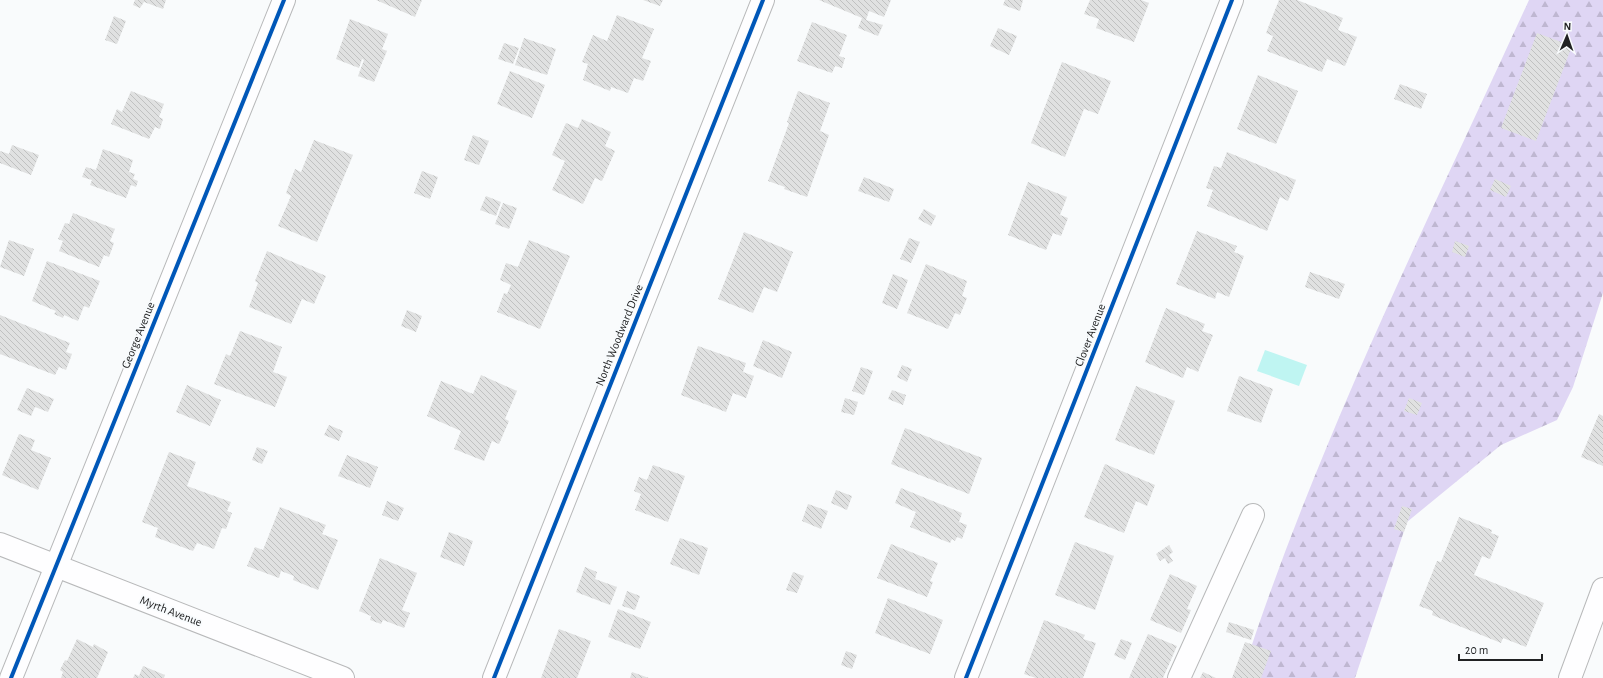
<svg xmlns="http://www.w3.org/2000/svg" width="1603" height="678" viewBox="0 0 1603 678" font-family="'Alegreya Sans',sans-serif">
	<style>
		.forest { fill: url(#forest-firs) }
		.water { fill: #bff5f2 }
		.building { fill: url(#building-back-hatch) }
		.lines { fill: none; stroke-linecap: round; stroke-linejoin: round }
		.minor-casing { stroke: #b8b9ba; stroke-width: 24 }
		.minor { stroke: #fefeff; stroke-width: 22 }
		.cycleway-casing { stroke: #f8fbfd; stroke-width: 6 }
		.cycleway { stroke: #0057b8; stroke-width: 4 }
		.labels { text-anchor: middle; stroke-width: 3.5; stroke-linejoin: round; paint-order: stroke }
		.street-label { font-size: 12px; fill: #212223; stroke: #f8fbfd }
	</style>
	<defs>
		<pattern id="forest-firs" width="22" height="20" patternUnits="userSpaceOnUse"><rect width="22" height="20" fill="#dfd6f4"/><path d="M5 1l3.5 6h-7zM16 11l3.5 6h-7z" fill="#bfb7d1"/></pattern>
		<pattern id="building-back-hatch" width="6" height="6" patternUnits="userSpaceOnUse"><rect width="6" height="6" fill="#e0e1e1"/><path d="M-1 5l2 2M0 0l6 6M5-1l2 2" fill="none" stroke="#c0c1c1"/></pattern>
	</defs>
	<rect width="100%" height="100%" fill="#f9fbfc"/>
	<!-- forest -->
	<path class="forest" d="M1529 0H1603V293L1573 387 1557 420 1501 445 1407 522 1355 678H1241C1316 444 1427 223 1529 0Z"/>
	<!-- water -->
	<path class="water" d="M1265 350 1307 365 1299 386 1257 371Z"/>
	<!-- building -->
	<g class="building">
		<path d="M135 0H166L163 9 144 2 140 8 133 5Z"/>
		<path d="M376 0H422L415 17Z"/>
		<path d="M643 0H663L660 6Z"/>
		<path d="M819 0H891L884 17 869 11 866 20 883 25 878 36 858 28 862 18Z"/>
		<path d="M1005 0H1023L1020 11 1003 5Z"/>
		<path d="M1090 0H1141L1149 3 1134 42 1096 28 1099 19 1084 14Z"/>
		<path d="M1279 0H1297L1343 18 1338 30 1357 37 1345 66 1327 59 1322 72 1267 51 1273 36 1266 33Z"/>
		<path d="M617 15 654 29 642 58 651 61 643 81 634 78 628 93 611 87 610 91 583 80 588 64 582 62 593 35 607 41Z"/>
		<path d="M114 16 126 21 117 44 105 40Z"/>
		<path d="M350 19 388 34 382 49 387 51 374 82 358 76 364 60 362 59 359 68 336 59Z"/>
		<path d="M812 22 847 35 839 56 845 58 842 68 835 66 832 73 797 61Z"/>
		<path d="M998 28 1017 36 1009 55 990 46Z"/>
		<path d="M1537 33 1572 46 1536 141 1501 128Z"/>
		<path d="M524 38 556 49 547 75 515 65Z"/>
		<path d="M504 43 519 48 513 64 498 59Z"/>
		<path d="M1062 62 1111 81 1098 114 1084 109 1065 157 1031 143Z"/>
		<path d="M510 71 545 85 532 118 497 104Z"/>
		<path d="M1258 75 1298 91 1276 144 1237 129Z"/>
		<path d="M1400 84 1427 94 1421 109 1394 99Z"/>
		<path d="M131 91 164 104 159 117 163 119 160 129 155 127 149 139 111 124 117 109 122 112Z"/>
		<path d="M798 91 830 103 820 131 829 135 807 197 784 189 785 187 768 181 789 123 787 122Z"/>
		<path d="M582 119 611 132 605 146 615 151 602 181 595 178 583 204 552 190 565 161 552 155 566 123 578 128Z"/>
		<path d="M473 135 489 141 479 165 464 160Z"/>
		<path d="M314 140 353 155 317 242 278 226 291 196 286 193 295 169 301 172Z"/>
		<path d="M12 145 39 155 31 175 0 163V151L9 154Z"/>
		<path d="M103 149 133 160 129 172 135 174 133 179 138 181 136 187 131 185 126 198 90 185 92 180 82 177 86 167 96 170Z"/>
		<path d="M1227 152 1296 180 1288 201 1280 197 1267 231 1207 206 1213 190 1206 188 1214 166 1221 168Z"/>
		<path d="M422 171 438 177 430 199 414 193Z"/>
		<path d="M864 177 894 189 889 202 858 191Z"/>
		<path d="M1495 179 1511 186 1506 197 1490 190Z"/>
		<path d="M1028 182 1067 197 1060 215 1068 218 1061 236 1053 233 1046 250 1008 235Z"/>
		<path d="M486 196 501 202 496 216 480 210Z"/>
		<path d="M503 203 517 208 509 229 495 224Z"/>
		<path d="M924 209 936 216 931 226 918 219Z"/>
		<path d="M73 213 115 229 110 241 114 243 109 257 104 255 99 267 59 251 63 241 58 239 65 223 69 224Z"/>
		<path d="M1197 231 1237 246 1234 252 1244 256 1229 297 1217 292 1215 299 1176 284Z"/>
		<path d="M744 232 793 252 777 292 764 287 753 313 718 299Z"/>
		<path d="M909 238 920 242 911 263 900 259Z"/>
		<path d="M9 240 34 249 24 276 0 267Z"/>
		<path d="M529 240 570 256 540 329 497 312 504 293 507 294 511 285 500 280 506 263 518 267Z"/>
		<path d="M1455 241 1469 246 1465 257 1452 252Z"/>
		<path d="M267 251 326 276 314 304 302 299 291 324 249 307 258 283 255 281Z"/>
		<path d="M47 261 100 281 89 308 84 306 78 321 64 315 63 318 54 314 56 311 32 301Z"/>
		<path d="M926 264 967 281 962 296 967 298 960 315 955 313 948 329 907 313Z"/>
		<path d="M1310 272 1345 284 1339 299 1305 287Z"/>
		<path d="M893 274 908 280 897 309 882 303Z"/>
		<path d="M1166 308 1205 324 1202 331 1213 335 1198 372 1187 367 1183 378 1145 362Z"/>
		<path d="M407 310 422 316 416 332 401 326Z"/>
		<path d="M0 315 70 343 66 352 72 354 66 370 59 367 55 375 0 354Z"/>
		<path d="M240 331 282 347 273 372 287 377 275 407 214 384 226 354 230 356Z"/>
		<path d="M763 340 792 352 782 378 753 366Z"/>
		<path d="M698 346 746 363 743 372 754 376 746 398 733 393 726 412 681 395Z"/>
		<path d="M902 365 912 369 907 382 897 377Z"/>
		<path d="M861 367 873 371 864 395 852 391Z"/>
		<path d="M481 375 517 391 505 419 509 421 499 444 492 441 484 461 454 449 461 431 427 416 441 381 473 394Z"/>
		<path d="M1239 376 1273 389 1261 423 1227 411Z"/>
		<path d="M187 385 221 400 210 426 176 412Z"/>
		<path d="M1136 386 1175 401 1154 455 1115 440Z"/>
		<path d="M27 388 54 399 48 412 35 407 31 416 17 410Z"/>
		<path d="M892 390 906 395 903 405 888 399Z"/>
		<path d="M845 398 858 402 854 415 841 412Z"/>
		<path d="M1409 398 1422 403 1417 415 1404 411Z"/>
		<path d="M1599 414 1603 416V466L1581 457Z"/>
		<path d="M329 425 343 431 339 441 324 435Z"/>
		<path d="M905 428 982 458 969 494 891 464Z"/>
		<path d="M19 434 35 440 31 450 51 458 38 490 2 475Z"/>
		<path d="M257 447 268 451 262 464 252 460Z"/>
		<path d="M169 452 196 462 187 486 231 502 227 511 232 513 226 529 222 528 214 549 197 543 193 551 155 537 158 528 142 522Z"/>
		<path d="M347 455 378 467 370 488 338 476Z"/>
		<path d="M1105 464 1155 485 1147 506 1136 501 1124 533 1084 517Z"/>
		<path d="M653 465 685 476 668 522 635 510 641 494 634 491 639 477 647 480Z"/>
		<path d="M901 488 962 513 959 522 967 525 962 539 957 537 955 541 952 539 950 543 910 527 916 512 895 503Z"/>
		<path d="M836 490 852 496 847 510 831 503Z"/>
		<path d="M387 501 404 508 398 521 382 515Z"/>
		<path d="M808 504 828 511 821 529 802 521Z"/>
		<path d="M1402 506 1412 509 1404 532 1394 529Z"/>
		<path d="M280 507 326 525 322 534 338 540 318 590 293 580 294 576 281 571 279 578 247 566 255 547 263 550Z"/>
		<path d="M1459 517 1492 530 1491 533 1499 536 1490 559 1482 556 1474 575 1544 603 1526 647 1503 638 1501 643 1432 615 1433 611 1419 606 1437 561 1441 562Z"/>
		<path d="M449 532 473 541 464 566 440 557Z"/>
		<path d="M680 538 708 548 699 575 670 564Z"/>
		<path d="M1075 542 1114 556 1095 610 1055 595Z"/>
		<path d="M891 544 938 563 930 581 933 582 927 597 877 578Z"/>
		<path d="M1169 545 1173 552 1169 555 1173 561 1168 564 1165 558 1160 561 1156 554Z"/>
		<path d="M380 558 417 573 402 610 410 613 404 628 383 620 381 624 370 620 371 616 359 611Z"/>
		<path d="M585 567 597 572 595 579 617 587 610 605 576 592Z"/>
		<path d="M793 572 804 576 797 593 786 590Z"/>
		<path d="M1170 574 1197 586 1187 609 1191 610 1181 633 1150 620Z"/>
		<path d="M627 591 640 596 635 610 622 606Z"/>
		<path d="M888 598 943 620 930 654 875 633Z"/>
		<path d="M618 609 651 622 640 649 608 637Z"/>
		<path d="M1044 620 1085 635 1083 639 1096 643 1083 678H1036L1024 674Z"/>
		<path d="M1229 622 1254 630 1251 640 1226 632Z"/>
		<path d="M559 629 591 641 577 678H541Z"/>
		<path d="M1148 634 1177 646 1163 678H1129Z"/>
		<path d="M77 639 93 647 94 644 108 652 97 678H61L63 672 60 670 65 660 67 661Z"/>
		<path d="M1121 639 1132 643 1125 660 1114 655Z"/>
		<path d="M1245 642 1271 651 1261 678H1232Z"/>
		<path d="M846 651 857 655 852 669 841 665Z"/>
		<path d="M143 666 165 675 164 678H133L135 674 139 676Z"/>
		<path d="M632 672 649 678H630Z"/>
		<path d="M1203 672 1216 678H1200Z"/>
	</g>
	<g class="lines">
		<defs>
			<g id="minor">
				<path d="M0 544 343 678"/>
				<path d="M11 678 284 0"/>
				<path d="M494 678 763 0"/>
				<path d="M966 678 1232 0"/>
				<path d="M1179 678 1253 515"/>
				<path d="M1570 678 1603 589"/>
			</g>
		</defs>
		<!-- minor casing -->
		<use href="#minor" class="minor-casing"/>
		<!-- minor -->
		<use href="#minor" class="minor"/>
		<defs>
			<g id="cycleway">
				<path d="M11 678 284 0"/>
				<path d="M494 678 763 0"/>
				<path d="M966 678 1232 0"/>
			</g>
		</defs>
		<!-- cycleway casing -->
		<use href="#cycleway" class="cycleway-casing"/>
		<!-- cycleway -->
		<use href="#cycleway" class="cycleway"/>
	</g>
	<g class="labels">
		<!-- street labels -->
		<g class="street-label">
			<text transform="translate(138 335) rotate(-68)" y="4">George Avenue</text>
			<text transform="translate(619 335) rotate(-68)" y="4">North Woodward Drive</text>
			<text transform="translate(1090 335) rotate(-69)" y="4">Clover Avenue</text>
			<text transform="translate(171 611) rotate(21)" y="4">Myrth Avenue</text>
		</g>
	</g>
	<!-- north arrow -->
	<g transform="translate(1567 36) rotate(2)" stroke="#f8fbfd" stroke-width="3" paint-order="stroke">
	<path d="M0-3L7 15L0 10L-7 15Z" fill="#212223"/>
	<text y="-6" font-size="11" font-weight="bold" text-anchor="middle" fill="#212223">N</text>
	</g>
	<!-- scale -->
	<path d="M1459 654v6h83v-6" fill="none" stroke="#212223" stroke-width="2"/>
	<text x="1465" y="654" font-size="12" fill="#212223" stroke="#f8fbfd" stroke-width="3" paint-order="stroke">20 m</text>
</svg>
